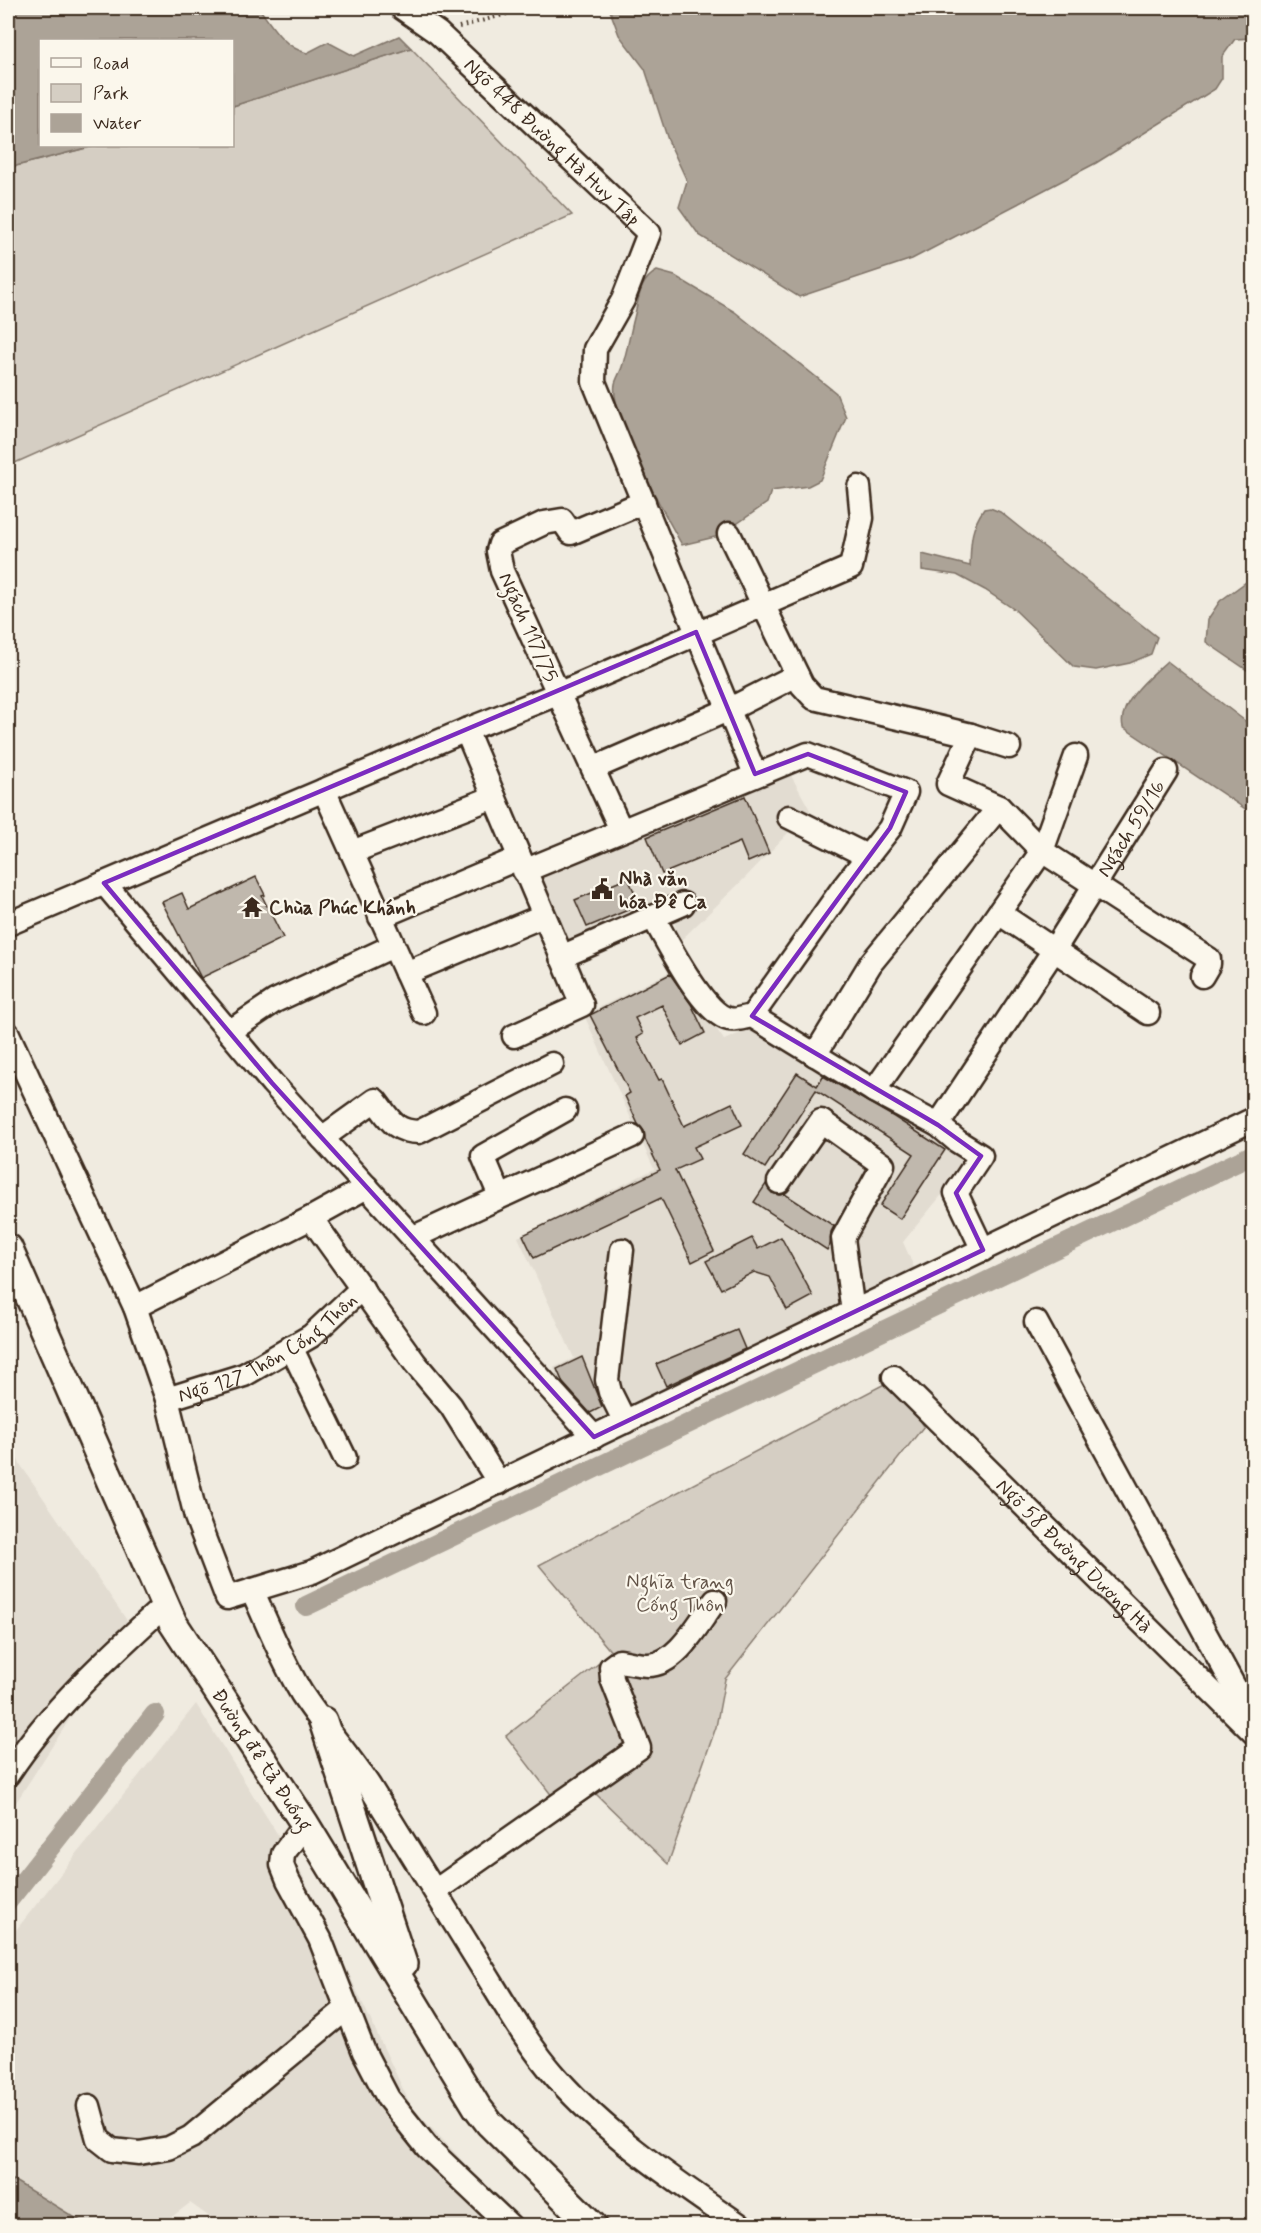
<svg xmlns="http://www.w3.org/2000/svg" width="1261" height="2233" viewBox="0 0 1261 2233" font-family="Mynerve,sans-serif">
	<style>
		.built { fill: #e2dcd1 }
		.green { fill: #d5cec3; stroke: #887c70; stroke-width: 1.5 }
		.water { fill: #aca397; stroke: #7f7367; stroke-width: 1.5 }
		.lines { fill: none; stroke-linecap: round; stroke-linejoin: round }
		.canal { stroke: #aca397; stroke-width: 20 }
		.building { fill: #c0b8ad; stroke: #3b2a1e; stroke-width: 1.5 }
		.minor-casing { stroke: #3b2a1e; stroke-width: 27 }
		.major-casing { stroke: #3b2a1e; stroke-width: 32 }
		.path { stroke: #3b2a1e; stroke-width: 4; stroke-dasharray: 1.5 4.5; stroke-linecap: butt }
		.minor { stroke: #fbf7ec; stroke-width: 22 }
		.major { stroke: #fbf7ec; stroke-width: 27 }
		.marked { fill: none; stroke: #7b2cbf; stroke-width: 4.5; stroke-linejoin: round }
		.labels { text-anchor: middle; stroke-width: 4.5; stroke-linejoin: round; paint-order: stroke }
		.street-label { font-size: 20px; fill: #3b2a1e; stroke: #fbf7ec }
		.poi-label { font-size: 20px; font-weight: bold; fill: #3b2a1e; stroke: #fbf7ec; text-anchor: start }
		.park-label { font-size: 20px; fill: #625347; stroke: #fbf7ec }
	</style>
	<rect width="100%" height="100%" fill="#f0ebe0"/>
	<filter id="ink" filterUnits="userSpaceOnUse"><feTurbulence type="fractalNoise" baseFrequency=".0167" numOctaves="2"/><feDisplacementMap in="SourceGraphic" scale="12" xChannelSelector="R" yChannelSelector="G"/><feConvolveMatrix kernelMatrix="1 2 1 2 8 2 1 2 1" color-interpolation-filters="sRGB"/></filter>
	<g filter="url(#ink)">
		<!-- built -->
		<g class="built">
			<path d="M788 770 810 810 746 877 679 942 669 901 564 945 534 877Z"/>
			<path d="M675 969 724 1040 754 1027 972 1158 903 1242 919 1279 585 1431 553 1368 574 1358 518 1237 654 1169 584 1015Z"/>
			<path d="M8 1440 20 1464 130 1625 8 1815Z"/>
			<path d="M196 1704 300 1870 411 2106 518 2220 527 2225H221L190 2203 161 2225H87L8 2177V1940Z"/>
		</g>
		<!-- green -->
		<g class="green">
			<path d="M411 48 572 215 8 466V168L94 146H232L233 106Z"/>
			<path d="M894 1379 924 1426 725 1679 716 1727 668 1864 596 1794 566 1814 506 1736 612 1653 539 1565Z"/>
		</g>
		<!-- water -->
		<g class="water">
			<path d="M8 8H259C272 26 284 48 307 53L328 42 354 56 399 36 411 48 233 106 232 40H40V146H94L8 168Z"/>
			<path d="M609 8H1253L1254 38 1235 39 1222 57V78L1215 89 1096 163 912 259 799 297 699 235 679 207 687 181 668 140 645 69 619 35Z"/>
			<path d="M657 271 675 276 735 312 836 393 846 417 820 480 808 486 771 491 767 503 719 536 682 545C665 515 609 414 615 384 616 379 620 373 622 367 627 351 630 334 634 318 639 300 638 281 657 271Z"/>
			<path d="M990 508 1000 512 1157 637 1151 654 1130 663 1096 670 1074 667 1015 610 985 590 957 575 922 570V554L970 566C971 543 970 529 984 509Z"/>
			<path d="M1253 577V674L1206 642 1208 619 1220 601Z"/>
			<path d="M1167 661 1253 727V814L1123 727C1117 703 1151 676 1167 661Z"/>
			<path d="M8 2177 87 2225H8Z"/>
		</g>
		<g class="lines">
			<!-- canal -->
			<g class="canal">
				<path d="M306 1606 1254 1154"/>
				<path d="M8 1901 155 1714"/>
			</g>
		</g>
		<!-- building -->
		<g class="building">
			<path d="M745 796 769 853 748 862 740 842 662 874 647 837Z"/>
			<path d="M256 877 265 895 262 896 283 938 201 978 162 902 182 893 189 909Z"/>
			<path d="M628 878 640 905 587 927 575 900Z"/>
			<path d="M670 974 691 1004 705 1033 682 1045 662 1005 635 1018 643 1034 637 1038 659 1080 662 1079 684 1126 732 1103 742 1125 694 1147 700 1159 675 1170 714 1251 692 1262 661 1198 534 1258 523 1235 660 1170 645 1139 644 1131 638 1124 625 1096 630 1093 590 1015Z"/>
			<path d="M797 1073 817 1086 823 1076 894 1117 945 1150 900 1219 880 1206 914 1154 816 1090 765 1168 744 1154Z"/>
			<path d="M766 1184 772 1193 779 1195 785 1194 834 1226 831 1232 830 1245 827 1250 754 1202Z"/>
			<path d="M781 1237 813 1296 787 1310 770 1277 754 1272 721 1289 706 1261 752 1238 758 1249Z"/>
			<path d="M737 1330 745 1349 666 1386 656 1364Z"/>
			<path d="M582 1357 602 1407 590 1413 563 1383 557 1369Z"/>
		</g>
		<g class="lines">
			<defs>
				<g id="minor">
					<path id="s1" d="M402 8 438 33 649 233 623 300 595 349 594 382 755 774"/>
					<path d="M729 534 802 685 814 698 971 735 1009 747"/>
					<path d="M466 730 582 1005 514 1036"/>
					<path d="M971 735 948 784 999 807 1042 851 1209 959V964L1202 976"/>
					<path d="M594 768 730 709 797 675"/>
					<path d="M324 790 424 1013"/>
					<path d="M789 817 867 856"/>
					<path d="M621 830 502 571 498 551 500 544 544 523 562 520 571 533 644 502"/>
					<path d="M352 852 494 797"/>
					<path d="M524 871 808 754 906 792 890 828 842 889 752 1016"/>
					<path d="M104 883 272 1083 594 1437"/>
					<path d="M999 913 1148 1013"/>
					<path d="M380 917 519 858"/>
					<path d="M653 917C667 941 703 1014 729 1019 735 1021 745 1017 752 1016L874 1091 938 1125 957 1141 981 1156 956 1193 983 1250"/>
					<path d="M8 924 466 730 560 693 851 567 862 518 859 487"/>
					<path d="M561 957 683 904"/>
					<path d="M406 973 543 916"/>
					<path d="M229 1032 275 1001 393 946"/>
					<path d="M8 1034 135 1307 167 1399 196 1517 227 1598 312 1572 1254 1119"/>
					<path d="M815 1055 871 963 999 807"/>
					<path d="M874 1091 1042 851 1076 756"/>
					<path id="s2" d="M938 1125 1054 950 1166 771"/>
					<path d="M322 1138 375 1100C389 1118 394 1132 419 1132L552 1064"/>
					<path d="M779 1182 821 1121 883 1165 843 1238 853 1312"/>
					<path d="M500 1196 483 1156 565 1110"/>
					<path d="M311 1218 415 1363 451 1406 499 1483"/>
					<path d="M414 1237 632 1136"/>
					<path d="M622 1250 607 1380 610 1392 625 1422"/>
					<path d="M135 1307 311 1218 367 1187"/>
					<path d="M1036 1322 1254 1723"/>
					<path d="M291 1347 345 1458"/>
					<path id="s3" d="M894 1377 1254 1733"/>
					<path id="s4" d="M167 1399 244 1375 311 1336 362 1288"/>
					<path d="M252 1590C268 1625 282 1661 302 1694 323 1726 349 1755 370 1787 406 1845 442 1903 478 1961 503 2001 526 2043 557 2078 609 2137 676 2181 741 2226"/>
					<path d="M8 1774C50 1710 108 1657 165 1605"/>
					<path d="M305 1824 283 1854 282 1865 288 1880 320 1939 364 2052 388 2098 427 2147 510 2226"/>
					<path d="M435 1891 639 1748 612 1679 611 1667 619 1661C628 1662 638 1665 648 1665 677 1665 699 1622 715 1601"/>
					<path d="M89 2106 98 2139 112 2150 139 2153 169 2148 191 2137 346 2009"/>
				</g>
				<g id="major">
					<path id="s5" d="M8 1248 173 1623 305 1824 477 2107 490 2124 593 2226"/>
					<path d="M323 1721 403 1964"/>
				</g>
			</defs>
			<!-- minor casing -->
			<use href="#minor" class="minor-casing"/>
			<!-- major casing -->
			<use href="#major" class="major-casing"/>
			<!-- path -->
			<path class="path" d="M459 27 529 8"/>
			<!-- minor -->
			<use href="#minor" class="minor"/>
			<!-- major -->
			<use href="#major" class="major"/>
		</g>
	</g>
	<!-- marked area -->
	<path class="marked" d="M696 632 755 774 808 754 906 792 890 828 752 1016 938 1125 981 1156 956 1193 983 1250 594 1437 272 1083 104 883Z"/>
	<!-- icons -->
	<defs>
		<symbol id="civic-bare" viewBox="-9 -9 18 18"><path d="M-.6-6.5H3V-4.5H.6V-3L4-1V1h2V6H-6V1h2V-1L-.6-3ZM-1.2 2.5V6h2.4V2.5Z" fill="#3b2a1e" stroke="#fbf7ec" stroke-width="2.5" paint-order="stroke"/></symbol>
		<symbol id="temple-bare" viewBox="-9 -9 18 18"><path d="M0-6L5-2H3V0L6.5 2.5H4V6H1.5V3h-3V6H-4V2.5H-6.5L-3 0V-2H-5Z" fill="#3b2a1e" stroke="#fbf7ec" stroke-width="2.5" paint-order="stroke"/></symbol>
	</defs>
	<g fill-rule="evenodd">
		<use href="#civic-bare" x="587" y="874" width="30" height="30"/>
		<use href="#temple-bare" x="237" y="892" width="30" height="30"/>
	</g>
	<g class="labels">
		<!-- street labels -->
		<g class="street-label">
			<text dy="7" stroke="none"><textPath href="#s1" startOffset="202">Ngõ 448 Đường Hà Huy Tập</textPath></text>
			<text transform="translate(529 627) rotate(66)" y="7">Ngách 117/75</text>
			<text dy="7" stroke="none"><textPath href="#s2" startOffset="354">Ngách 59/16</textPath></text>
			<text dy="7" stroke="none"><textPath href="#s4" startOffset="114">Ngõ 127 Thôn Cống Thôn</textPath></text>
			<text dy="7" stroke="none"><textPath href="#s3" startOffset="254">Ngõ 58 Đường Dương Hà</textPath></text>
			<text dy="7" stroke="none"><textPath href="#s5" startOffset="573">Đường đê tả Đuống</textPath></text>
		</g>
		<!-- poi labels -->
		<g class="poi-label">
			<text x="619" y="885">Nhà văn<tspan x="619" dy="23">hóa Đê Ca</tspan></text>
			<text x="269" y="914">Chùa Phúc Khánh</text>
		</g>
		<!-- park labels -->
		<g class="park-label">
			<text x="680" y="1588">Nghĩa trang<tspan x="680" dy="23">Cống Thôn</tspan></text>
		</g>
	</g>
	<!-- margin -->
	<rect width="1261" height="2233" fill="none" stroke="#fbf7ec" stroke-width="30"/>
	<rect x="15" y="15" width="1231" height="2203" fill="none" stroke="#3b2a1e" stroke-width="2" filter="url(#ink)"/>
	<!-- legend -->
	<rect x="39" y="39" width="195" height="108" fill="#fbf7ec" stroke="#aea59a" stroke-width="1.5"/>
	<rect x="51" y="58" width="30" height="9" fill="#fbf7ec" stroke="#aea59a" stroke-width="1.5"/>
	<text x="93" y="69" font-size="18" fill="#3b2a1e">Road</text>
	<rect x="51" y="84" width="30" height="18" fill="#d5cec3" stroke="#aea59a" stroke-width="1.5"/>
	<text x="93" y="99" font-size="18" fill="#3b2a1e">Park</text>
	<rect x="51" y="114" width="30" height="18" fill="#aca397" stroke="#aea59a" stroke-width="1.5"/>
	<text x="93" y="129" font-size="18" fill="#3b2a1e">Water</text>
</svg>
